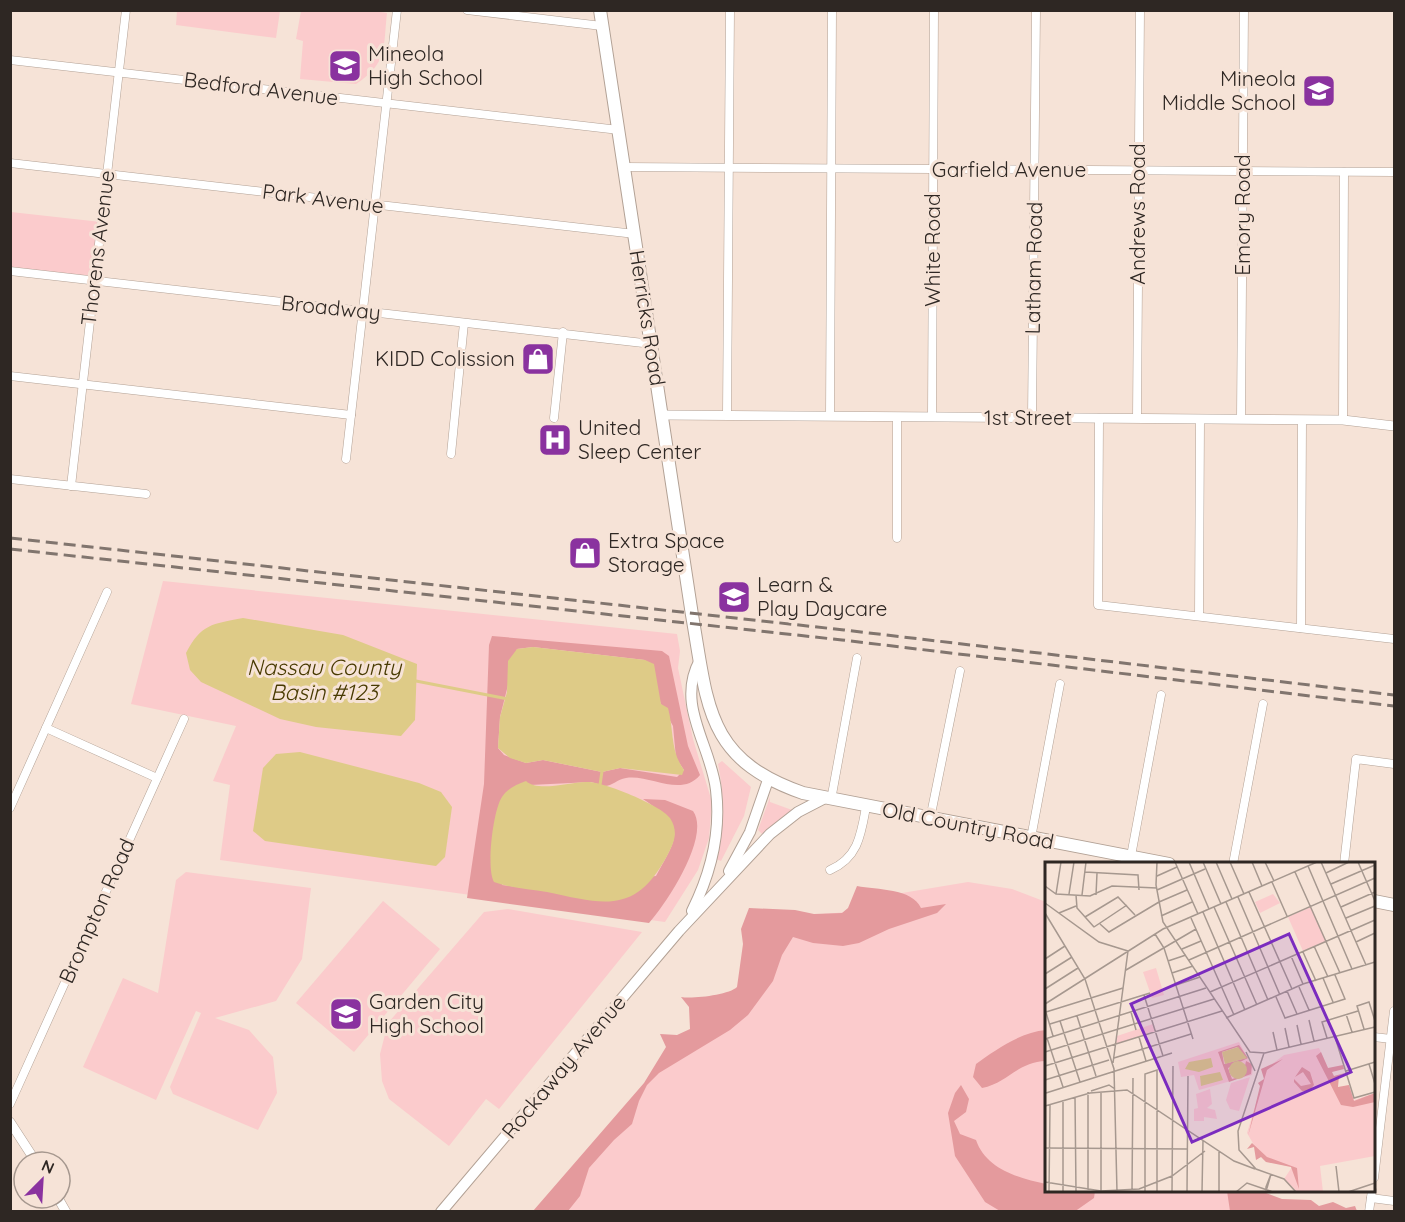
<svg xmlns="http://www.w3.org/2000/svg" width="1405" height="1222" viewBox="0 0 1405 1222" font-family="Quicksand,sans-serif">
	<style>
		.green { fill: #fbcbcc }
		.forest { fill: #e49a9d; fill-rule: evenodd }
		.water { fill: #decb87 }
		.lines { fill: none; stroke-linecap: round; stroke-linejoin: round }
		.stream { stroke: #decb87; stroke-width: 3 }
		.minor-casing { stroke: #b2a195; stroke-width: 9 }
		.tertiary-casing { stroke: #b2a195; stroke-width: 10 }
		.secondary-casing { stroke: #b2a195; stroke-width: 12 }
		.primary-casing { stroke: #b2a195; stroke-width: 14 }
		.minor { stroke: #fff; stroke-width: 8 }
		.tertiary { stroke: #fff; stroke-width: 9 }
		.secondary { stroke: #fff; stroke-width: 10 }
		.primary { stroke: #fff; stroke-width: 12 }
		.rail { stroke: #81756e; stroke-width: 3; stroke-dasharray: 12 6; stroke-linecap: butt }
		.labels { text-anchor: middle; stroke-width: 6; stroke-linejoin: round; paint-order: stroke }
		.poi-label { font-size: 21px; fill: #2e2723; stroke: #f6e3d7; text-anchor: start }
		.street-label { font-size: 21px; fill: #2e2723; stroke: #f6e3d7 }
		.water-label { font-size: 22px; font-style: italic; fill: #483a01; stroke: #f6e3d7 }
		.inset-road { fill: none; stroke: #a6988f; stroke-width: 1.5 }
		.view { fill: #7b2cbf; fill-opacity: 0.15; stroke: #7b2cbf; stroke-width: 3 }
		.inset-edge { fill: none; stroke: #2e2723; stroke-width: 3 }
	</style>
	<rect width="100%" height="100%" fill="#f6e3d7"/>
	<!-- green -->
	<g class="green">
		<path d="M369 10 387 13C383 48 388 63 356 84L300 79 303 41 296 39 301 11Z"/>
		<path d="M177 11H280L276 38 176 25Z"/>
		<path d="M11 212 101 222 95 281 11 271Z"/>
		<path d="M163 581 677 634 680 651 678 668 693 739 712 802 709 838 698 870 665 922 220 860 230 785 213 781 236 726 131 704Z"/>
		<path d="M722 761 751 787 744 816 721 861 716 859C724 825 725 798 718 764Z"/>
		<path d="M770 797V802L792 810 762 834 758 830Z"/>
		<path d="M186 872 311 888 302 959 276 1001 215 1018 249 1030 273 1057 277 1093 258 1130 173 1094 170 1087 201 1013 196 1011 156 1100 83 1067 123 978 158 993 176 880Z"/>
		<path d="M968 882 1012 889 1046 902V1190L1254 1191 1259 1212H533L703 1017 740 998 796 916 848 912 866 899Z"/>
		<path d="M383 901 440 949 354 1052 296 1003Z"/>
		<path d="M508 909 642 932 499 1109 486 1099 449 1146 389 1099 382 1081 380 1054 388 1023 484 912Z"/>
	</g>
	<!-- forest -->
	<g class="forest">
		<path d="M492 636 662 651 669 656 688 746 700 775C681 798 650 774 626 778 617 779 613 786 604 786L591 782 530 785 502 885 534 889 656 876C679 834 686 828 643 799L665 800 693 811C711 836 667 903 649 923L467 898 484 784 489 645ZM533 647 645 660 661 704 673 726 676 758 684 770 677 777 620 768 602 772 543 760 526 763 504 755 498 748 500 717 517 649Z"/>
		<path d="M857 886C877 890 912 888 921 908L946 904 937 913 889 929 859 943 843 946 813 943 793 937 782 955 773 981 748 1015 730 1030 659 1073 647 1085 639 1101 632 1124 614 1140 589 1168 580 1196 568 1211H533L644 1083 666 1047 660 1034 677 1035 690 1029 689 1007 681 997C693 999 729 995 737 987L743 944 741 929 749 908 795 910 814 914 842 913 848 908Z"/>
		<path d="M1046 1030V1061C1017 1062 1008 1083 982 1088L973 1077 976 1064C995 1050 1021 1032 1046 1030Z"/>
		<path d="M961 1085 969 1099 966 1112 954 1121 960 1134 976 1140C986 1169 1018 1178 1046 1184V1190L1095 1191 1094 1198 1074 1212 1000 1211 985 1202 955 1156 948 1113 955 1093Z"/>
		<path d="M1227 1191H1261L1282 1199 1311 1200 1319 1206 1333 1202 1346 1208 1355 1206 1357 1211H1230Z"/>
	</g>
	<!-- water -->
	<g class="water">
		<path d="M243 618 343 635 417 664 415 720 401 736 316 727 280 719 201 682 190 670 186 653C201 624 212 624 243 618Z"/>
		<path d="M533 647 645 660 654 664 661 704 668 708C674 730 670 751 684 770L682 775 620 768 602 772 543 760 526 763 510 758 498 748 500 717 507 692 508 661 517 649Z"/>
		<path d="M300 752 419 783 441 792 452 807 445 857 436 866 265 841 253 831 263 768 276 754Z"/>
		<path d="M526 781C539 793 571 781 588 782 604 782 661 805 670 818 679 832 674 843 667 856 635 915 604 904 547 892 529 889 510 888 494 882 486 869 493 810 502 797 508 788 516 785 526 781Z"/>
	</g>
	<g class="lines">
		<!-- stream -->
		<g class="stream">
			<path d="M416 681 508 699"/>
			<path d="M600 785 602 771"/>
		</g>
		<defs>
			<g id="minor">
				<path d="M467 10 602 26"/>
				<path d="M10 60 619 130"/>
				<path d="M10 163 635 234"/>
				<path d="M624 167 1394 172"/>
				<path d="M10 271 652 344"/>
				<path d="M10 376 351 415"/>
				<path d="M727 415 730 10"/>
				<path d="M830 416 832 10"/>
				<path d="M932 417 934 10"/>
				<path d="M554 418 563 332"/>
				<path d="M1032 418 1036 10"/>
				<path d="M1099 418 1098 605 1394 639"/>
				<path d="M1137 418 1140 10"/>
				<path d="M1241 419 1244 10"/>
				<path d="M1343 420 1344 172"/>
				<path d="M451 454 464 323"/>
				<path d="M346 459 397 10"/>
				<path d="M10 479 146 494"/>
				<path d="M71 486 126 10"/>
				<path d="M897 538V417"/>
				<path d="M1199 616 1200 419"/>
				<path d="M1301 628 1302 420"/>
				<path d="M46 728 157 778"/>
				<path d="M831 800 857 658"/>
				<path d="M10 808 107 592"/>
				<path d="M930 819 960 671"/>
				<path d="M1031 838 1060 684"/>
				<path d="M1131 856 1161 695"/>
				<path d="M1233 864 1263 704"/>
				<path d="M1344 864 1356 759 1394 764"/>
				<path d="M830 870C858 858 861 835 866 807"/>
				<path d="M1374 1037 1391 1039"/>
				<path d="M10 1104 184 719"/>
				<path d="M1374 1178 1394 1011"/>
				<path d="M1371 1198 1394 1201"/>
				<path d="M1369 1212 1372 1190"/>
			</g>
			<g id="tertiary">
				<path d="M662 415 1343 420 1394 426"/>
				<path d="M10 1122 36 1162"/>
				<path d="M58 1198 66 1212"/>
			</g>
			<g id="secondary">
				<path d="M729 871 750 832 768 780"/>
				<path d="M692 911C711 873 721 832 716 790 711 745 675 705 700 660"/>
				<path d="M441 1212 679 931 770 834 798 812 825 798"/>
			</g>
			<g id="primary">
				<path d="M600 10 692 615C708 705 705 759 803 793L1169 864"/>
				<path d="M1374 901 1394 905"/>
			</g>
		</defs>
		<!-- minor casing -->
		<use href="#minor" class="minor-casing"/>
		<!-- tertiary casing -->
		<use href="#tertiary" class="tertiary-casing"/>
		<!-- secondary casing -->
		<use href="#secondary" class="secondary-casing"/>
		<!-- primary casing -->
		<use href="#primary" class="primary-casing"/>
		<!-- minor -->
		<use href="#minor" class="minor"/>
		<!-- tertiary -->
		<use href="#tertiary" class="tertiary"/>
		<!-- secondary -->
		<use href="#secondary" class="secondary"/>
		<!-- primary -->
		<use href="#primary" class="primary"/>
		<!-- rail -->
		<g class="rail">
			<path d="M10 538 844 630 1394 695"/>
			<path d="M10 549 842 640 1394 706"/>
		</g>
	</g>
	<!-- icons -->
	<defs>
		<symbol id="school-square" viewBox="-11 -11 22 22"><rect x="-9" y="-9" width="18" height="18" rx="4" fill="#8a329f" stroke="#f6e3d7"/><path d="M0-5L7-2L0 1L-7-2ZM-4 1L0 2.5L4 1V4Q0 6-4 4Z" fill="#fff"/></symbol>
		<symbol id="shop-square" viewBox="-11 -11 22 22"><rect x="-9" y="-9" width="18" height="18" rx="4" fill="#8a329f" stroke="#f6e3d7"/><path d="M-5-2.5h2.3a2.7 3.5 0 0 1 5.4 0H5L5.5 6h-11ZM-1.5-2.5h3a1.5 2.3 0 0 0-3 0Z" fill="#fff"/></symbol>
		<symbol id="hospital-square" viewBox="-11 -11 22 22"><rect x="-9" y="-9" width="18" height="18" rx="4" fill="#8a329f" stroke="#f6e3d7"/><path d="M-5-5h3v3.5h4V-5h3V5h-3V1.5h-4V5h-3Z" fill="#fff"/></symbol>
	</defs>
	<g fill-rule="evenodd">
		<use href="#school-square" x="326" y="47" width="38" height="38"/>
		<use href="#school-square" x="1300" y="72" width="38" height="38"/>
		<use href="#shop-square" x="519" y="340" width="38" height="38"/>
		<use href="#hospital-square" x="536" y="421" width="38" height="38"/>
		<use href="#shop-square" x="566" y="534" width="38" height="38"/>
		<use href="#school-square" x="715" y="578" width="38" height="38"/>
		<use href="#school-square" x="327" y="995" width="38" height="38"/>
	</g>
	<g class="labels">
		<!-- poi labels -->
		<g class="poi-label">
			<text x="368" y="61">Mineola<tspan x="368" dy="24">High School</tspan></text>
			<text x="1296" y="86" text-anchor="end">Mineola<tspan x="1296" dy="24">Middle School</tspan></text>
			<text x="515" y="366" text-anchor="end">KIDD Colission</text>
			<text x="578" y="435">United<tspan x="578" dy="24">Sleep Center</tspan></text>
			<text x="608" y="548">Extra Space<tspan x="608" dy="24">Storage</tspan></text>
			<text x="757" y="592">Learn &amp;<tspan x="757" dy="24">Play Daycare</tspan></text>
			<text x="369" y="1009">Garden City<tspan x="369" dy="24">High School</tspan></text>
		</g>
		<!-- street labels -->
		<g class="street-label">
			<text transform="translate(261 89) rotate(7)" y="7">Bedford Avenue</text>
			<text x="1009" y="177">Garfield Avenue</text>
			<text transform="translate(323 199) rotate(7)" y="7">Park Avenue</text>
			<text transform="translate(1138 214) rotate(-90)" y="7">Andrews Road</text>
			<text transform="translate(1243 215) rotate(-90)" y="7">Emory Road</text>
			<text transform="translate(98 248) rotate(-83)" y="7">Thorens Avenue</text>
			<text transform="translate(933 250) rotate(-90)" y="7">White Road</text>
			<text transform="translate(1034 268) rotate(-89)" y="7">Latham Road</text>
			<text transform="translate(331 308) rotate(6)" y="7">Broadway</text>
			<text transform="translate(647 318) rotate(81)" y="7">Herricks Road</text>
			<text x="1028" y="425">1st Street</text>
			<text transform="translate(968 826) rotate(11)" y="7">Old Country Road</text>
			<text transform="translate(97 911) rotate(-66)" y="7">Brompton Road</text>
			<text transform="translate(564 1067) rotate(-50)" y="7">Rockaway Avenue</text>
		</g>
		<!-- water labels -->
		<g class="water-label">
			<text x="324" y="675">Nassau County<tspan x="324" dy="25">Basin #123</tspan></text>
		</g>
	</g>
	<!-- overview -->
	<g transform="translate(1045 862)">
		<rect width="330" height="330" fill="#f6e3d7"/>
		<path d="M228 32 235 41 215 51 210 40ZM266 45 281 79 258 89 243 55ZM111 106 119 133 107 136 98 110ZM108 162 111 169 71 182 72 174ZM194 180 208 206 207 213 154 228 149 213 136 215 133 200ZM274 186 292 226 304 223 309 238 330 231V294L275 304 278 330H252L239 317 247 305 230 301 213 290 202 271 222 206 239 193ZM205 215 194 249 185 247 181 238 186 221ZM165 227 167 242 162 246 170 248 172 257 159 255V259H149V247L153 246 151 232Z" fill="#fbcbcc"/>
		<path d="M194 183 203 196 183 206 187 217 198 214 201 199 207 202 206 212 184 220 173 190ZM192 185 201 196 179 202 177 190ZM276 190 283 206 298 203 299 207 287 210 289 214 300 211 294 214 293 225 304 223 309 239 330 231V240L308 245 296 243 271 194ZM238 197 222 208 203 274 215 224 213 221 219 217 216 207ZM257 205 265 210 269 223 264 229H257L249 220V217L256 224 266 222 258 210 250 215ZM207 281 222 295 252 306 254 327 246 305 221 300 216 295 211 298 209 285 202 287Z" fill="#e49a9d" fill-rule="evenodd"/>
		<path d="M193 185 202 196 180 202 177 190ZM166 196 168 205 154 210 140 207 144 200ZM184 208a9 9 0 1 1 18 0a9 9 0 1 1-18 0ZM175 210 178 218 156 224 155 214Z" fill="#decb87"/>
		<path class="inset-road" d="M112 0 111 23 118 60 205 190 220 191 330 165M130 0 153 52M144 0 164 47M158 0 176 42M171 0 187 37M185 0 199 32M207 0 217 24M220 0 229 19M276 0 321 103M313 0 330 39M263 4 307 107M40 10 93 13 94 28M250 10 295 111M281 11 304 0M112 14 132 5M227 20 242 54M286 22 330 3M0 24 11 32 45 34 67 24 112 26M112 28 160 7M204 30 247 127M11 32 16 0M24 32 29 0M31 33 32 46 49 65M37 33 41 0M51 33 52 11M193 35 235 133M114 40 142 28M181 40 223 138M0 41 54 80 83 89M169 45 212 143M296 45 330 30M158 50 200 148M0 51 40 117 69 207 72 330M14 51 31 44M116 54 147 40M40 55 73 35 90 53M146 56 189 153M301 56 330 44M55 62 64 70 114 40M49 65 82 43M110 72 119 86 148 177M311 80 330 71M269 84 283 115M137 87 156 79M258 90 271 119M246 94 258 122M0 97 20 84M144 98 330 16M123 99 141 93M81 108 151 67M127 111 148 104M0 112 27 95M278 116 288 140M266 120 276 144M131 123 155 115M254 125 264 148M0 127 33 106M242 129 252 152M165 130 330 58M99 133 118 194M231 135 240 156 300 137 290 113M0 142 118 67 272 0M0 147 8 174M1 150 78 126M86 150 91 168M301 152 307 170M32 154 51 214M181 156 258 122 330 100M264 158 269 179M15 159 35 220M5 162 105 131M252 163 256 182M240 166 244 185M319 167 312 144 324 140 330 159M228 170 232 188M94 175 101 199M290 175 309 236 330 230M2 176 18 225M282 176 277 160 313 149M0 177 161 126M0 190 169 137M201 190 210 209M219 191 193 269 194 288 211 307 239 317 251 330M69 196 146 172M68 201 83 89M324 202 330 222M0 204 177 149M301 209 330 200M0 218 64 198M46 229 64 223 70 227M43 230V328M1 231 127 191M30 235 31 330M0 244 45 231 82 228 189 299 210 307M0 286 142 287M291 304 294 330M226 312 222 326 221 327V325ZM0 320 56 329 94 327 127 314 160 289M87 328 88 216M4 330 5 243M18 330V238M56 330V230M100 330V212L112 208V330M127 330 128 204M142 330 143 214M157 330 158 278M174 330V290M191 330 202 321 228 330M303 330 330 321"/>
		<path class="view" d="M244 72 306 210 147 280 86 142Z"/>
		<rect width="330" height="330" class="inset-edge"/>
	</g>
	<!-- border -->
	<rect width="1405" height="1222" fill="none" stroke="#2e2723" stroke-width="24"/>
	<!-- north arrow -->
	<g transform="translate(42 1180) rotate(24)"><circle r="28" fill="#f6e3d7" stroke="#a6988f" stroke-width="1.5"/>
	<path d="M0-4.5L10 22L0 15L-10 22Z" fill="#8a329f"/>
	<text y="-9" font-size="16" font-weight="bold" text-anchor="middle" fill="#2e2723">N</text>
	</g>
</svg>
